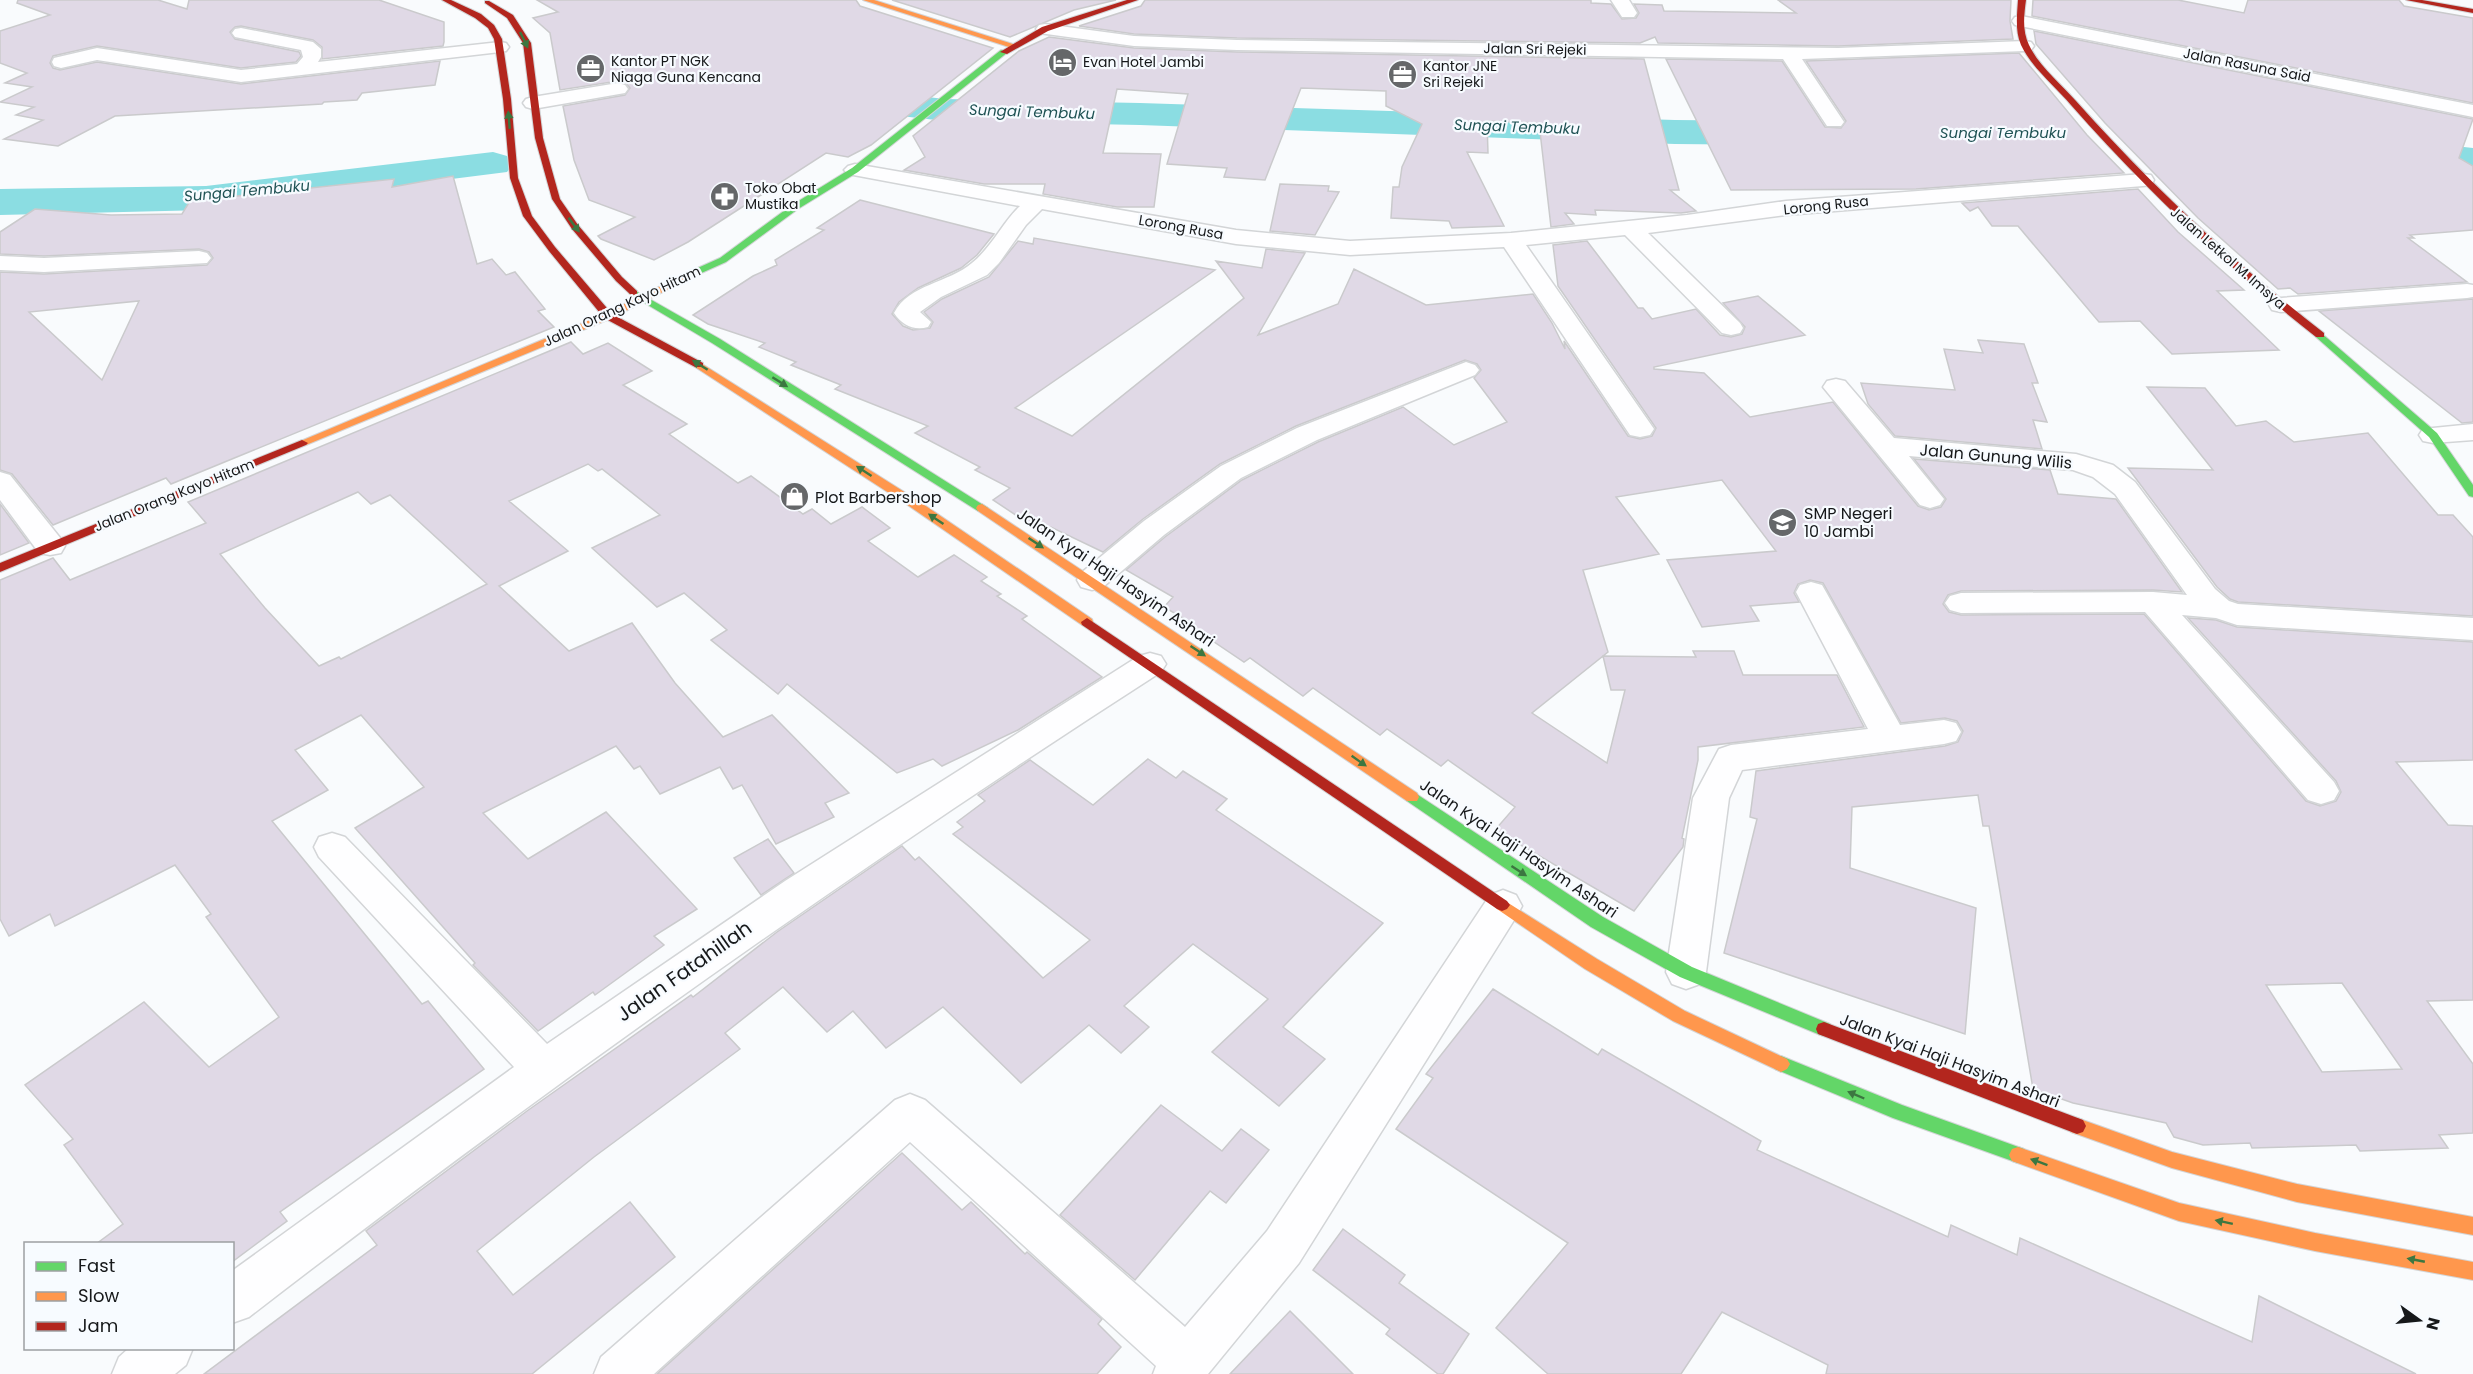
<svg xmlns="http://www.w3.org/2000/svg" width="2473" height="1374" viewBox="0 0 2473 1374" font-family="Poppins,sans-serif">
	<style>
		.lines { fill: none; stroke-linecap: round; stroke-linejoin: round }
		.river { fill: #8bdde2; fill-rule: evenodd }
		.building { fill: #e0d9e6; stroke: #cacacc; stroke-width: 1.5; fill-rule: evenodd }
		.street-casing { stroke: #d3d5d7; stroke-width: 3 }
		.fast-casing { stroke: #d3d5d7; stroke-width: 2 }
		.slow-casing { stroke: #d3d5d7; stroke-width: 2 }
		.jam-casing { stroke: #d3d5d7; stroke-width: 2 }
		.street { fill: #fefeff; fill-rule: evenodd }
		.fast { fill: #63d668; fill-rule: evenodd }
		.slow { fill: #ff974d; fill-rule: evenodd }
		.jam { fill: #b3261e; fill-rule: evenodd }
		.oneway { fill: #3c7741 }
		.labels { text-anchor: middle; stroke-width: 4.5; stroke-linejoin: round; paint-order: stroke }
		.far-street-label { font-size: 14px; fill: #16181a; stroke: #f7fbff }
		.far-poi-label { font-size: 14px; fill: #16181a; stroke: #f7fbff; text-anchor: start }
		.far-water-label { font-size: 15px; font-style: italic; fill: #1f5254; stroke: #f7fbff }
		.street-label { font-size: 16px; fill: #16181a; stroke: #f7fbff }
		.poi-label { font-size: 16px; fill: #16181a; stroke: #f7fbff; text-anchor: start }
		.near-street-label { font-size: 20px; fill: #16181a; stroke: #f7fbff }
	</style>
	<rect width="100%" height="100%" fill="#f9fbfd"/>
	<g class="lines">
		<!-- river -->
		<g class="river">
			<path d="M856 89 945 99 1140 103 1675 120 1789 121 1803 125 1808 133 1803 141 1789 145 1675 144 1140 125 945 121 856 111 833 112 820 109 814 101 820 93Z"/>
			<path d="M2374 137 2473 148V172L2360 157 2354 149 2360 141Z"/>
			<path d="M493 152 507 156 513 164 507 172 206 210 0 215V189L206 186Z"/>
		</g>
	</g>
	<!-- building -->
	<g class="building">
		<path d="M18 0H158L187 9 189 0H379L444 22V42L443 46 322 59V47L313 40 241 26 235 27 230 32 235 39 299 52 301 56 296 62 241 68 97 46 53 56 50 63 53 68 60 70 97 62 241 84 440 61 435 85 362 93 357 100 324 102 322 104 115 116 58 146 4 139 43 120 16 115 34 107 0 102 32 87 5 83 27 73 0 63V31L50 15 17 3Z"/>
		<path d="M537 0H856L860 6 993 48 871 145 848 157 826 153 688 242 654 260 601 239 598 236 635 217 589 200 574 160 563 106 625 95 630 88 626 83 618 81 560 90 550 33 533 18 558 12Z"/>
		<path d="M892 0H1116L1074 10 1010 37Z"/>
		<path d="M1145 0H1591V3L1611 4 1622 19 1636 18 1639 13 1634 4 1662 5 1664 11 1796 13 1778 0H2011L2010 21 2013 39 1838 46 1658 43 1655 37 1640 43 1237 38 1134 34 1079 26 1141 6Z"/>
		<path d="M2033 0H2178L2244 13 2248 0H2399L2404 6 2473 18V103L2032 16Z"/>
		<path d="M2034 31 2473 119 2459 158 2473 166V230L2410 235 2414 238H2408L2467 282 2298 294 2290 288 2278 289 2198 218 2105 123 2036 44Z"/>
		<path d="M1049 37 1134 48 1237 52 1644 59 1679 190H1670L1696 211 1681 213 1595 210 1596 215 1565 213 1574 224 1551 227 1539 123 1487 121 1488 153 1467 152 1504 226 1452 228 1449 221 1391 218 1393 187H1399L1402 167 1422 124 1386 106V91L1301 88 1265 180 1224 177 1227 168 1167 164 1188 94 1117 89 1103 153 1161 154 1154 207H1117L1043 194 1045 184H984L904 170 925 157 913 136 1019 51Z"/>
		<path d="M2019 53 2087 135 2124 173 1916 189 1731 190 1666 59 1782 61 1825 127 1841 128 1846 121 1806 61Z"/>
		<path d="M453 176 477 264 492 259 506 275 515 272 545 309 538 311 554 327 171 484 166 478 53 525 12 474 0 470V272L44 274 207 265 213 258 209 252 199 249 44 256 0 254V232L35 209 111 215 182 214 190 201 394 179 392 187ZM139 301 102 380 29 312Z"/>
		<path d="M1280 184 1329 186 1328 191 1339 192 1315 235 1270 231Z"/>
		<path d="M2138 189 2178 232 2244 290 2217 291 2279 350 2172 354 2140 321 2099 322 2018 226H1992L1978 207 1970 211 1962 203Z"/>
		<path d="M860 200 994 234 977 255 961 268 918 288 899 302 892 314 903 326 913 330 930 328 933 322 924 312 942 299 989 277 1018 241 1033 244 1034 238 1215 270 1015 408 1072 436 1244 298 1216 261 1262 268 1266 249 1305 253 1258 335 1338 304 1354 269 1426 305 1533 294 1552 323 1565 349 1564 341 1628 436 1640 439 1652 436 1656 428 1558 286 1553 245 1587 241 1638 308H1643L1652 319 1696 309 1720 335 1731 337 1742 334 1745 327 1723 303 1758 296 1805 335 1654 367V369L1704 373 1750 417 1833 402 1918 506 1929 510 1941 507 1946 499 1914 459 2050 470 2058 494 2116 499 2182 592 2153 590 1961 591 1948 595 1943 604 1949 612 1961 615 2144 614 2306 801 2320 806 2336 801 2341 792 2336 781 2188 618 2216 620 2237 627 2473 642V760L2396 762 2448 825 2473 826V1000L2427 1001 2473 1064V1133L2439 1135 2448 1148 2360 1151 2356 1145 2252 1148 2250 1143 2203 1145 2174 1137 2166 1123 2073 1103 2033 1089 1989 826H1983L1978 795 1852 807 1850 868 1976 908 1965 1034 1724 953 1757 819 1750 817 1756 771 1945 746 1958 742 1963 731 1957 721 1945 718 1901 723 1823 583 1810 580 1798 584 1794 593 1799 602 1750 606 1759 621 1702 627 1667 560 1776 551 1722 480 1616 497 1659 554 1583 570 1608 652 1532 713 1607 763 1625 690H1611L1603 656 1696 657 1693 651H1734L1743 675H1837L1864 727 1698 747V760L1682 838 1684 839 1683 847 1634 911 1495 830 1515 807 1448 760 1441 766 1387 729 1380 735 1313 688 1303 696 1250 658 1244 662 1192 627 1195 625 1164 607 1173 597 1126 570 1165 537 1242 480 1318 442 1403 407 1454 445 1507 422 1474 378 1481 370 1477 364 1465 360 1296 426 1220 464 1143 519 1103 552 1051 527 1043 533 993 500 1010 488 975 470 980 467 915 433 928 426 835 389 841 385 791 365 796 362 759 347 765 343 708 324 693 315 753 276 777 265 775 260 824 230 817 228ZM2342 983 2402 1069 2322 1072 2266 985Z"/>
		<path d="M2473 299V422L2462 423 2319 311Z"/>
		<path d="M1978 340 2024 344 2038 383H2032L2047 422 2033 420 2042 449 1895 436 1868 404 1861 383 1955 390 1944 349 1983 353Z"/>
		<path d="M571 342 583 354 608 343 652 371 623 385 687 424 669 434 738 483 751 476 803 514 812 509 831 524 862 507 890 528 868 541 918 577 954 555 987 577 981 581 1001 594 997 596 1027 616 1022 619 1102 677 1018 730 942 766 933 759 897 773 787 684 778 694 711 640 727 630 684 593 657 607 592 548 660 515 602 469 598 471 588 464 509 501 568 551 499 586 569 651 632 623 675 683 723 737 772 715 849 793 825 803 834 817 776 844 742 785 733 789 720 767 660 794 640 766 634 769 616 746 483 813 528 859 606 812 697 909 654 936 664 945 595 995 593 992 538 1031 473 965 475 963 355 828 424 787 361 715 295 750 328 790 272 821 422 1004 428 1001 484 1069 280 1212 287 1221 232 1262V1244H96L123 1224 64 1145 73 1139 25 1085 144 1002 209 1067 279 1017 206 917 211 914 175 865 55 926 50 914 9 936 0 919V580L53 558 70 580 206 523 188 502ZM358 492 371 504 390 495 487 584 341 659 339 657 319 666 265 608 220 554Z"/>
		<path d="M2147 387 2205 388 2236 426 2266 421 2294 442 2368 433 2438 515H2453L2473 537V616L2238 602 2230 599 2217 587 2128 468 2213 470Z"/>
		<path d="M0 504 29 543 0 555Z"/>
		<path d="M1148 759 1176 778 1183 771 1227 799 1216 810 1383 923 1283 1027 1325 1059 1279 1106 1212 1052 1268 999 1193 944 1124 1006 1149 1027 1121 1053 1089 1025 1021 1083 943 1007 886 1048 853 1011 827 1032 783 987 725 1033 740 1049 594 1157 477 1251 513 1295 630 1202 675 1257 532 1374H204L377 1245 366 1231 527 1111 691 995 693 997 777 932 902 846 915 860 919 857 1043 978 1090 940 953 834 963 827 957 822 985 801 978 795 1030 760 1093 805Z"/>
		<path d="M768 839 794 873 761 895 734 858Z"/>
		<path d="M1493 989 1598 1055 1602 1049 1761 1141 1757 1150 1948 1237 1951 1225 2017 1255 2020 1238 2252 1342 2259 1296 2416 1374H1826L1828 1365 1722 1312 1681 1374H1548L1496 1328 1568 1243 1396 1129 1433 1078 1426 1074Z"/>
		<path d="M1161 1105 1222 1151 1241 1129 1269 1150 1226 1203 1210 1191 1135 1280 1060 1215Z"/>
		<path d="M902 1153 962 1210 971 1202 1025 1254 1027 1252 1102 1319 1098 1324 1121 1347 1097 1374H657Z"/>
		<path d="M1343 1229 1405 1275 1399 1283 1469 1334 1443 1374H1438L1386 1334 1390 1329 1313 1270Z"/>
		<path d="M1290 1311 1353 1374H1230Z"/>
	</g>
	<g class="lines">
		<defs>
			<g id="street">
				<path d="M1611 0H1629L1637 13 1634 17H1622Z"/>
				<path d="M2021 16 2473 105V117L2015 25 2012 21 2015 17Z"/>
				<path d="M1045 24 1134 36 1237 40 1838 48 2025 41 2031 42 2034 46 2031 50 2025 51 1802 59 1844 122 1841 126H1827L1783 59 1237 50 1134 46 1039 33 1036 29 1039 25Z"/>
				<path d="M241 28 313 42 321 49V57L318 62 500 42 506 43 509 47 506 51 500 52 241 82 97 60 61 68 54 66 52 62 54 58 97 48 241 70 297 64 303 57 301 50 235 37 232 33 235 29Z"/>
				<path d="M618 83 625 85 628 89 625 93 533 109 526 107 523 103 526 99 533 97Z"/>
				<path d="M855 164 1236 230 1350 241 1511 233 1687 215 1786 201 2143 174 2151 175 2154 180 2151 185 2143 186 1786 215 1648 233 1740 323 1743 328 1740 333 1731 335 1722 333 1625 235 1526 245 1654 429 1650 435 1640 437 1630 435 1504 247 1350 255 1236 244 1042 209 1026 225 999 263 987 275 941 297 920 312 931 322 928 327C914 331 902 325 894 313 909 284 949 283 972 263 992 247 1002 223 1020 206L848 174 844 170 848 166Z"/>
				<path d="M199 251 207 253 211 258 207 263 44 272 0 270V256L44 258Z"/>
				<path d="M2467 284 2473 285V297L2467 298 2281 312 2272 310 2269 305 2272 300 2281 298Z"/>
				<path d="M1466 362 1475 365 1479 370 1475 375 1317 440 1241 478 1164 535 1103 587 1092 590 1081 587 1077 580 1081 573 1144 521 1221 466 1297 428Z"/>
				<path d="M1836 379 1845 381 1894 438 2076 454 2113 465 2135 482 2215 589 2229 601 2238 604 2473 618V640L2237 625 2216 618 2182 615 2334 782 2339 791 2334 800 2321 804 2308 800 2145 612 1961 613 1950 610 1945 603 1950 596 1961 593 2153 592 2187 595 2115 494 2093 477 2073 470 1909 456 1944 499 1940 505 1930 508 1920 505 1823 387 1827 381Z"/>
				<path d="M2473 424V440L2433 443 2423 441 2419 435 2423 429Z"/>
				<path d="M0 472 10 475 61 539 65 546 61 553 50 555 39 553 0 500Z"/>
				<path d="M1811 582 1822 585 1826 592 1900 725 1944 720 1956 723 1961 732 1956 741 1944 744 1742 770 1729 798 1706 972 1700 984 1686 989 1672 984 1666 972 1693 798 1719 749 1731 745 1868 729 1796 592 1800 585Z"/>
				<path d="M1150 653 1161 656 1166 664 1161 672C847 874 544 1089 249 1317L232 1323V1271L514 1067 319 857 314 847 319 837 332 833 345 837 547 1044 785 881 1139 656Z"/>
				<path d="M1503 890 1516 895 1522 906 1516 917 1299 1263 1208 1374H1153L1156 1366 910 1142 654 1374H594L601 1357 895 1100 910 1094 925 1100 1185 1327 1267 1231 1490 895Z"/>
				<path d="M129 1348H193L186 1365 175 1374H112L119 1357Z"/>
			</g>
			<g id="fast">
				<path d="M1001 50 1008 52 858 172 798 209 726 262 688 279H682V275L720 258 792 205 852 168Z"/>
				<path d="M634 290 720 339 988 508 986 511H978L712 343 631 295 629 293Z"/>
				<path d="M2320 332 2437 433 2473 485V497L2469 496 2429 437 2316 337V333Z"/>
				<path d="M1412 791 1603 917 1692 967 1830 1024 1832 1029 1830 1034 1824 1036 1818 1034 1680 977 1591 927 1407 801 1405 797 1407 793Z"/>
				<path d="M1781 1056 1902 1105 2024 1149 2027 1155 2024 1161 2018 1163 1893 1118 1775 1069 1772 1064 1775 1059Z"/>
			</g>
			<g id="slow">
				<path d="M863 0H874L1016 45 1009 47Z"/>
				<path d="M685 274 690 277 688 279 612 318 306 445H298L296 443 604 314Z"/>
				<path d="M699 362 917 500 1092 619 1093 622 1092 625H1082L909 506 695 367V363Z"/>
				<path d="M982 504 1417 793 1419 797 1417 801H1407L978 511 976 508 978 505Z"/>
				<path d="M1502 899 1597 959 1685 1011 1787 1059 1790 1064 1787 1069 1781 1072 1775 1069 1673 1021 1585 969 1497 909 1494 905 1497 901Z"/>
				<path d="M2077 1118 2172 1152 2297 1184 2473 1217V1235L2297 1202 2172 1168 2071 1132 2068 1126 2071 1120Z"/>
				<path d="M2018 1147 2179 1203 2315 1233 2473 1262V1280L2315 1251 2179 1221 2012 1161 2009 1155 2012 1149Z"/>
			</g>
			<g id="jam">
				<path d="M442 0H451L481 14 494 25 502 39 511 99 518 178 532 216 555 247 612 314 703 363V367H695L604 318 549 251 523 216 510 178 503 99 494 39 488 28 475 18Z"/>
				<path d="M1127 0H1138L1048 31 1007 54 1000 52 1042 27Z"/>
				<path d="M2018 0H2026C2024 15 2022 31 2029 45 2039 66 2061 84 2076 101 2152 186 2234 263 2324 333V337H2316C2227 267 2146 190 2071 105 2055 86 2032 68 2021 45 2015 31 2017 15 2018 0Z"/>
				<path d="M2406 0H2422L2473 9V13Z"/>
				<path d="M485 1H489L513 15 531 43 543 138 560 199 578 225 622 277 637 291V295H631L616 281 572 229 552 199 535 138 523 43 507 18 485 3Z"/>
				<path d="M302 440 308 443 306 445 0 572V563Z"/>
				<path d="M1087 618 1507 901 1510 905 1507 909 1502 911 1497 909 1082 625 1081 622Z"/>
				<path d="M1824 1022 2083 1120 2086 1126 2083 1132 2077 1134 1818 1034 1816 1029 1818 1024Z"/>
			</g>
		</defs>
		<!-- street casing -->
		<use href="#street" class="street-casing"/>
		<!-- fast casing -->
		<use href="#fast" class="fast-casing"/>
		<!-- slow casing -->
		<use href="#slow" class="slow-casing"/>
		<!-- jam casing -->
		<use href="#jam" class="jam-casing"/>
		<!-- street -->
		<use href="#street" class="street"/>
		<!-- fast -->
		<use href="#fast" class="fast"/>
		<!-- slow -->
		<use href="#slow" class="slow"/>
		<!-- jam -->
		<use href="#jam" class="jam"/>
	</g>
	<!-- one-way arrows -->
	<defs><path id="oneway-solid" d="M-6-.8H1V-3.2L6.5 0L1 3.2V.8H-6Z" transform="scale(1.5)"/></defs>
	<g class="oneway">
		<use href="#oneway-solid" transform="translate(524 40) rotate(64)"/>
		<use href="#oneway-solid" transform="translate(509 120) rotate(-95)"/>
		<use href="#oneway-solid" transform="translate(574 225) rotate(53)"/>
		<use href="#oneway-solid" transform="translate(700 365) rotate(-148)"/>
		<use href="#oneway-solid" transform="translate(780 382) rotate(32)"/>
		<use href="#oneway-solid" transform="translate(864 471) rotate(-147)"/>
		<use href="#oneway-solid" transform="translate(936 519) rotate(-146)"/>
		<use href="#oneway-solid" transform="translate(1036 543) rotate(34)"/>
		<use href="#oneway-solid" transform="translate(1198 651) rotate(34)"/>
		<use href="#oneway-solid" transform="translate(1359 761) rotate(35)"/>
		<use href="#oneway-solid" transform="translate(1519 871) rotate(33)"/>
		<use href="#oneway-solid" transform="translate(1856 1095) rotate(-157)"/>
		<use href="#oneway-solid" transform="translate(2039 1162) rotate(-160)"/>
		<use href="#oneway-solid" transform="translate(2224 1222) rotate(-168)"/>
		<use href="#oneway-solid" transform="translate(2416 1260) rotate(-169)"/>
	</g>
	<!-- icons -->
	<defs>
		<symbol id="hotel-disc" viewBox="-11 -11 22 22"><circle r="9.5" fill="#656769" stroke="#f7fbff"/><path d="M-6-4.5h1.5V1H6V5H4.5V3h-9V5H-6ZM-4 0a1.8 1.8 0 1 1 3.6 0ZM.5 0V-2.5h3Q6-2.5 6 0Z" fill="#fff"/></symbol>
		<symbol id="office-disc" viewBox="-11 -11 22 22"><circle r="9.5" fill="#656769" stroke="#f7fbff"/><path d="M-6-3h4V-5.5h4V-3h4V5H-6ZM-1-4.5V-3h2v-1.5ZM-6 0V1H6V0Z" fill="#fff"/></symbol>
		<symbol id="pharmacy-disc" viewBox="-11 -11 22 22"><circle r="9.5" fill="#656769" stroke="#f7fbff"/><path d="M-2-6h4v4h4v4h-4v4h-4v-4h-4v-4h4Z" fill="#fff"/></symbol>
		<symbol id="shop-disc" viewBox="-11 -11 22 22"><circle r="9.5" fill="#656769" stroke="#f7fbff"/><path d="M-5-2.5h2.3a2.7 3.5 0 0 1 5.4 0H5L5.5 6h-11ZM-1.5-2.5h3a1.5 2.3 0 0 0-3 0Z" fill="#fff"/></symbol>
		<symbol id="school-disc" viewBox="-11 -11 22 22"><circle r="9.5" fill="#656769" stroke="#f7fbff"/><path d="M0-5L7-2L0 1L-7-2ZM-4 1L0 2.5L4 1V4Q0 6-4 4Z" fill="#fff"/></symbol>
	</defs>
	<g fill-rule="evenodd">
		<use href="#hotel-disc" x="1046" y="46" width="33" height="33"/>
		<use href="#office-disc" x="574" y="52" width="33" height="33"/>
		<use href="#office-disc" x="1386" y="58" width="33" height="33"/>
		<use href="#pharmacy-disc" x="708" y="180" width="33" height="33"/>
		<use href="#shop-disc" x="778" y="480" width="33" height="33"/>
		<use href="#school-disc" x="1766" y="506" width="33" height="33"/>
	</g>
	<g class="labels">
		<!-- far-street labels -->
		<g class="far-street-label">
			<text transform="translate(1535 49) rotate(1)" y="5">Jalan Sri Rejeki</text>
			<text transform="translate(2247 65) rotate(11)" y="5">Jalan Rasuna Said</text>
			<text transform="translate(1826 205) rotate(-6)" y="5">Lorong Rusa</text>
			<text transform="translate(1181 227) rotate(10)" y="5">Lorong Rusa</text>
			<text transform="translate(2228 258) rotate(41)" y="5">Jalan Letkol M. Imsya</text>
			<text transform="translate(622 306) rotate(-25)" y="5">Jalan Orang Kayo Hitam</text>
			<text transform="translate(174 495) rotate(-22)" y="5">Jalan Orang Kayo Hitam</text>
		</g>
		<!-- far-poi labels -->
		<g class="far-poi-label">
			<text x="611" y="66">Kantor PT NGK<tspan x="611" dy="16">Niaga Guna Kencana</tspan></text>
			<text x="1083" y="67">Evan Hotel Jambi</text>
			<text x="1423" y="71">Kantor JNE<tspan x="1423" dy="16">Sri Rejeki</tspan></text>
			<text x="745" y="193">Toko Obat<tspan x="745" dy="16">Mustika</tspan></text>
		</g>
		<!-- far-water labels -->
		<g class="far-water-label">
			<text transform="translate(1032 112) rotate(2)" y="5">Sungai Tembuku</text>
			<text transform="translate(1517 127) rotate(2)" y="5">Sungai Tembuku</text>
			<text x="2003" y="138">Sungai Tembuku</text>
			<text transform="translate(247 191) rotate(-5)" y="5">Sungai Tembuku</text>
		</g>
		<!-- street labels -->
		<g class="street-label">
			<text transform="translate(1996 456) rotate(5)" y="6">Jalan Gunung Wilis</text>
			<text transform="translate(1116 577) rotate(34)" y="6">Jalan Kyai Haji Hasyim Ashari</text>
			<text transform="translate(1519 848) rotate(34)" y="6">Jalan Kyai Haji Hasyim Ashari</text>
			<text transform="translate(1950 1060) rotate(21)" y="6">Jalan Kyai Haji Hasyim Ashari</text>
		</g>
		<!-- poi labels -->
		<g class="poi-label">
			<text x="815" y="503">Plot Barbershop</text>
			<text x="1804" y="519">SMP Negeri<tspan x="1804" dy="18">10 Jambi</tspan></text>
		</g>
		<!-- near-street labels -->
		<g class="near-street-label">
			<text transform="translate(684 971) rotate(-35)" y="7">Jalan Fatahillah</text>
		</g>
	</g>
	<!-- legend -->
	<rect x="24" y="1242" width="210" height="108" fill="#f7fbff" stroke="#9da0a3" stroke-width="1.5"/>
	<rect x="36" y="1262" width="30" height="9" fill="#63d668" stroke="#9da0a3" stroke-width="1.5"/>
	<text x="78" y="1272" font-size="18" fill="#16181a">Fast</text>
	<rect x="36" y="1292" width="30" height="9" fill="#ff974d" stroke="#9da0a3" stroke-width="1.5"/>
	<text x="78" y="1302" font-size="18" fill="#16181a">Slow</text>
	<rect x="36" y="1322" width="30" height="9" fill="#b3261e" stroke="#9da0a3" stroke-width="1.5"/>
	<text x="78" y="1332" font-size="18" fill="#16181a">Jam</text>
	<!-- north arrow -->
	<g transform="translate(2419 1320) rotate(105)" stroke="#f7fbff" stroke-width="4.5" paint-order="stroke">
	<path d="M0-4.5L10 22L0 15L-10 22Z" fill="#16181a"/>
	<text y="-9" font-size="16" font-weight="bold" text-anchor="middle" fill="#16181a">N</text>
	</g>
</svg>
